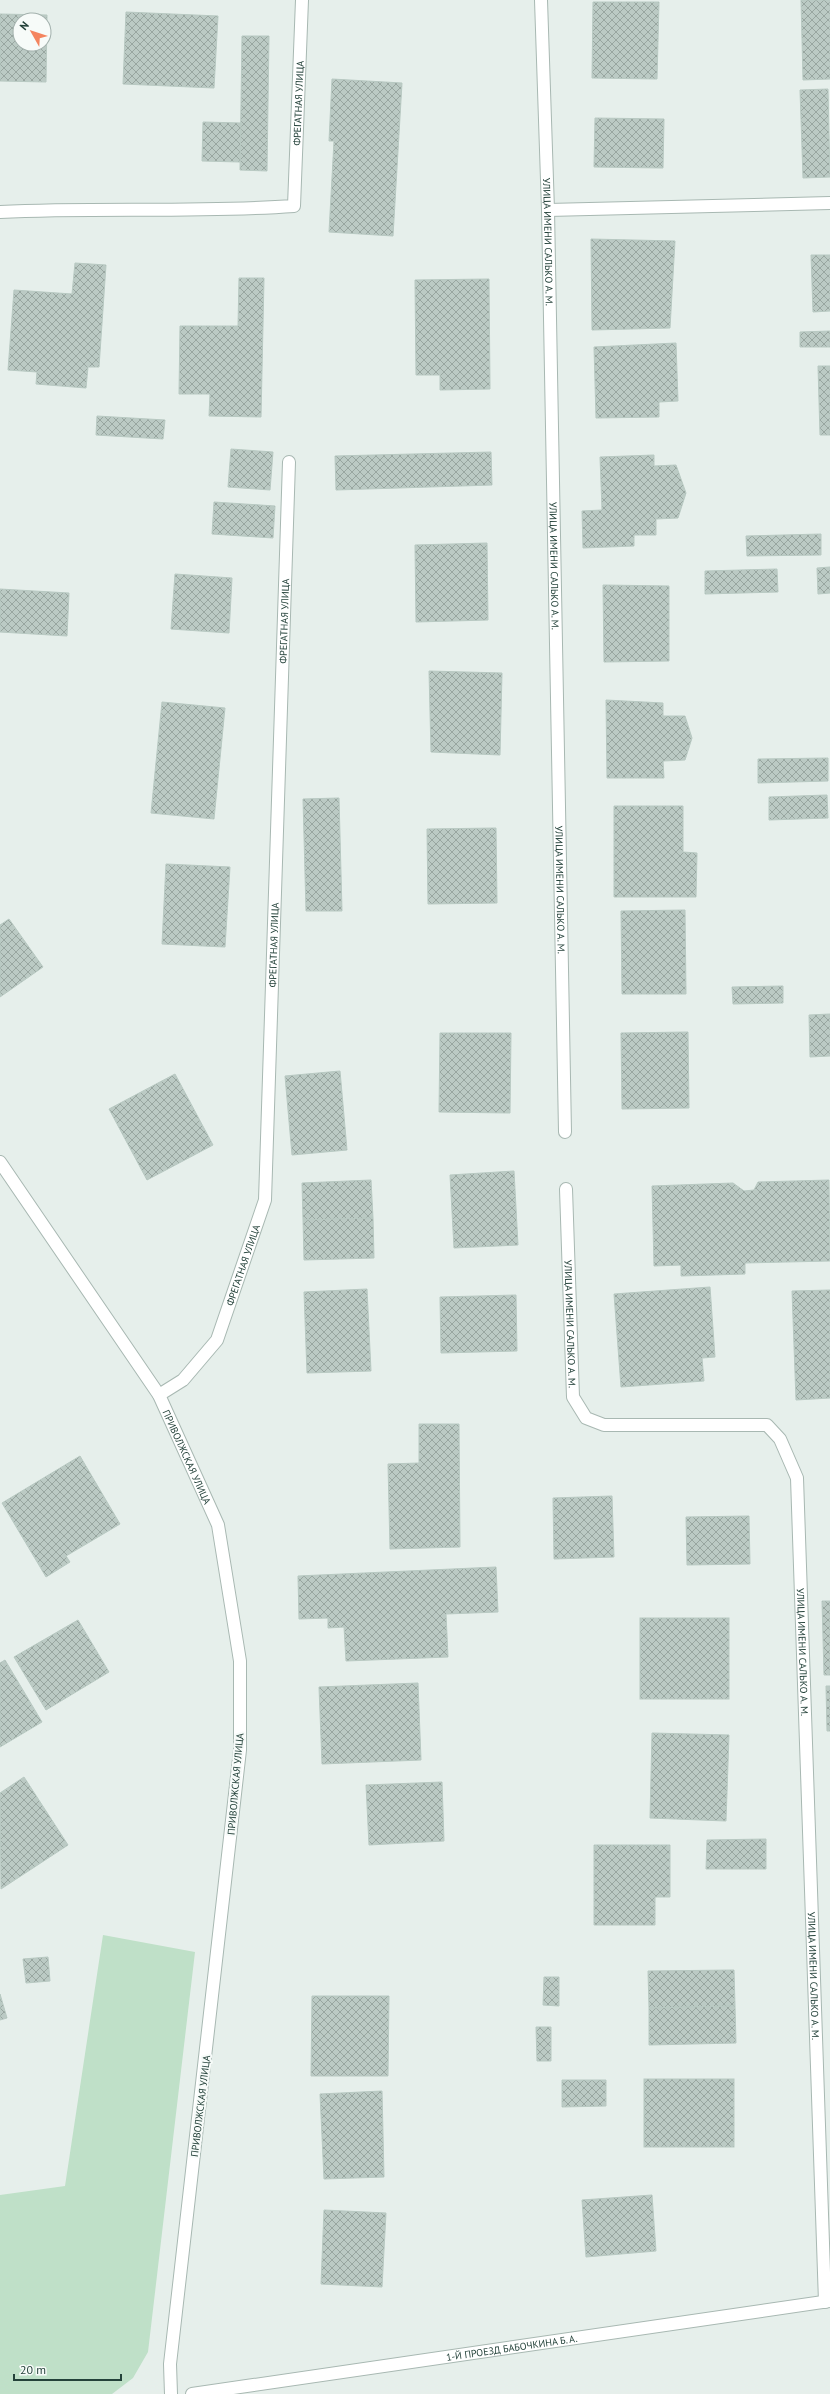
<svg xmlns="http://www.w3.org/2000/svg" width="830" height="2394" viewBox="0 0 830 2394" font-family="'PT Sans',sans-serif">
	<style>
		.green { fill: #bfe0c8 }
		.building { fill: url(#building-cross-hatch); stroke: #b8c9c2; fill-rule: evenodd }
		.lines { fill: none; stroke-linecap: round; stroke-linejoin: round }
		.street-casing { stroke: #a8b8b2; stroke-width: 14 }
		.street { stroke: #fff; stroke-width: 12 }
		.labels { text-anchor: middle; stroke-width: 4; stroke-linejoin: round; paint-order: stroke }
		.street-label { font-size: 10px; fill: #24423a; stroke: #f7fbf9 }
	</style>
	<defs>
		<pattern id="building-cross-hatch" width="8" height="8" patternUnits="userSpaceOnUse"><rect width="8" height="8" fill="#bbcac4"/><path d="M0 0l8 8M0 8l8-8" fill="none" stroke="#98a6a0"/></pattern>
	</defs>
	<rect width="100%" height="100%" fill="#e6efeb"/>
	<!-- green -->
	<path class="green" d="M103 1935 195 1952 148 2352 133 2378 112 2394H0V2195L65 2186Z"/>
	<!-- building -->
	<g class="building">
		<path d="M801 0H830V79L803 80Z"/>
		<path d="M593 2H659L657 79 592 78Z"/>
		<path d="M126 12 218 16 214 88 123 84Z"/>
		<path d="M0 14 47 15 46 82 0 81ZM20 20H44V44H20Z"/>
		<path d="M242 36H269L267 171 240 170Z"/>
		<path d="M332 79 402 83 393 236 329 232 334 141H329Z"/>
		<path d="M828 89 830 177 803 178 800 90Z"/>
		<path d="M595 118 664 119 663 168 594 167Z"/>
		<path d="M203 122 241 123 240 162 202 161Z"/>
		<path d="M591 239 675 241 670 328 592 330Z"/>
		<path d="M811 255H830V311L813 312Z"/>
		<path d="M75 263 106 265 99 367H88L86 388 36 384 37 372 8 370 14 290 72 294Z"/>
		<path d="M239 278H264L261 417 209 416 210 394H179L180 326H238Z"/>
		<path d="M489 279 490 389 440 390V375H416L415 280Z"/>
		<path d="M830 331V347H800V332Z"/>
		<path d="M676 343 678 401 659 402V417L596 418 594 347Z"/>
		<path d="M818 366H830V435H820Z"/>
		<path d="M97 416 165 420 163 439 96 435Z"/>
		<path d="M231 449 273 452 270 490 228 487Z"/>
		<path d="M491 452 492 485 336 490 335 456Z"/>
		<path d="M654 455V466L676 465 686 493 678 518 656 519V535H634V546L583 548 582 511 602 510 600 457Z"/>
		<path d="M214 502 275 506 273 538 212 534Z"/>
		<path d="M821 534V555L747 556 746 536Z"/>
		<path d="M487 543 488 620 416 622 415 545Z"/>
		<path d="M830 567V593L818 594 817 568Z"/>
		<path d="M777 569 778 592 705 594V571Z"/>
		<path d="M175 574 232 578 229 633 171 629Z"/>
		<path d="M603 585 669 586V661L604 662Z"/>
		<path d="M0 589 69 593 67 636 0 632Z"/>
		<path d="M429 671 502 673 500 755 431 752Z"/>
		<path d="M606 700 663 703V716H685L692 738 685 760 663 761 664 778H607Z"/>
		<path d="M162 702 225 708 214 819 151 813Z"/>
		<path d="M828 758V781L758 783V759Z"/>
		<path d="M827 795 828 818 769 820V797Z"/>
		<path d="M339 798 342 911H306L303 799Z"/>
		<path d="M614 806H683V852L697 853 696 897H614Z"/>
		<path d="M496 828 497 903 428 904 427 829Z"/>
		<path d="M166 864 230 867 225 947 162 944Z"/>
		<path d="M685 910 686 994H622L621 911Z"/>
		<path d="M9 919 43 967 0 997V925Z"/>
		<path d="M783 986V1003L733 1004 732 987Z"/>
		<path d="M830 1014V1056L810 1057 809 1015Z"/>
		<path d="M688 1032 689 1108 622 1109 621 1033Z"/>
		<path d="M440 1033H511L510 1113 439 1112Z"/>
		<path d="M340 1071 347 1150 292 1155 285 1076Z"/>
		<path d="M175 1074 213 1145 147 1180 109 1109Z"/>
		<path d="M514 1171 518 1245 454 1248 450 1175Z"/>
		<path d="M371 1180 373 1218 303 1220 302 1183Z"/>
		<path d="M829 1180 830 1261 745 1263V1274L681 1276V1265L654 1266 652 1186 733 1183 744 1191 754 1190 758 1182Z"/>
		<path d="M373 1218 374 1258 304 1260 303 1220Z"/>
		<path d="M710 1287 715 1357 702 1358 704 1381 621 1387 614 1294Z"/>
		<path d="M367 1289 371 1371 307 1373 304 1292Z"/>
		<path d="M830 1290V1398L796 1400 792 1291Z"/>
		<path d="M516 1295 517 1351 441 1353 440 1297Z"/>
		<path d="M419 1424H459L460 1547 390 1549 388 1464 419 1463Z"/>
		<path d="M80 1456 120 1524 66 1556 70 1562 46 1577 2 1503Z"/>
		<path d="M612 1496 614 1557 554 1559 553 1498Z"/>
		<path d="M749 1516 750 1564 687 1565 686 1517Z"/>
		<path d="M496 1567 498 1612 446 1614 448 1657 346 1661 344 1627 328 1628V1618L299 1619 298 1576Z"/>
		<path d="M822 1601H830V1675H824Z"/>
		<rect x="640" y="1618" width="89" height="81"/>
		<path d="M78 1620 109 1672 46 1710 14 1657Z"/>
		<path d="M5 1660 42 1722 0 1747V1663Z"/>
		<path d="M418 1683 421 1760 322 1764 319 1687Z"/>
		<path d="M826 1686H830V1731H827Z"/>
		<path d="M652 1733 729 1735 726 1821 650 1818Z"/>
		<path d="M24 1777 68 1845 1 1889 0 1793Z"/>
		<path d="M442 1782 444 1841 369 1845 366 1785Z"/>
		<path d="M766 1839V1869H706L707 1840Z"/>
		<path d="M594 1845H670V1897H655V1925H594Z"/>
		<path d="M48 1957 50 1981 26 1983 23 1959Z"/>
		<path d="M734 1970 735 2006 649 2008 648 1971Z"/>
		<path d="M544 1977H559V2006L543 2005Z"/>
		<path d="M0 1994 7 2018 0 2020Z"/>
		<path d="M312 1996H389L388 2076H311Z"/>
		<path d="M735 2006 736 2043 649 2045V2008Z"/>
		<path d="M536 2027H551V2061H537Z"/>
		<rect x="644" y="2079" width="90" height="68"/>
		<path d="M562 2080H606V2106L562 2107Z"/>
		<path d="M382 2091 384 2177 324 2179 320 2094Z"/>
		<path d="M652 2195 656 2251 586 2257 582 2200Z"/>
		<path d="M324 2210 386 2213 382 2287 321 2284Z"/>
	</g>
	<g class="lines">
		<defs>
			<g id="street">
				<path id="s1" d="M541 0 548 210 565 1132"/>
				<path d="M548 210 830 203"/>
				<path id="s2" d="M0 212C98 207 196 213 294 206L302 0"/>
				<path id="s3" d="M0 1162 159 1395 218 1525 240 1661V1750L170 2364 171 2394"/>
				<path id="s4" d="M566 1189 573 1397 586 1418 604 1425H767L780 1439 797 1478 825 2302"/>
				<path id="s5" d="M159 1395 183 1380 217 1340 265 1200 289 462"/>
				<path id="s6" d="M192 2394 830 2301"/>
			</g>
		</defs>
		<!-- street casing -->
		<use href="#street" class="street-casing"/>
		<!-- street -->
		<use href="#street" class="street"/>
	</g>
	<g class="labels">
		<!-- street labels -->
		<g class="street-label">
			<text dy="4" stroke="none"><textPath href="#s2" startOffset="397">ФРЕГАТНАЯ УЛИЦА</textPath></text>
			<text dy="4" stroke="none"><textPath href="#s1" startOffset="242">УЛИЦА ИМЕНИ САЛЬКО А. М.</textPath></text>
			<text dy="4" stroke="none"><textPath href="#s1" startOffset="566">УЛИЦА ИМЕНИ САЛЬКО А. М.</textPath></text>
			<text dy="4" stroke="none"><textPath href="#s5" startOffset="808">ФРЕГАТНАЯ УЛИЦА</textPath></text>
			<text dy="4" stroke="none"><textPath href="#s1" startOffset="890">УЛИЦА ИМЕНИ САЛЬКО А. М.</textPath></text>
			<text dy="4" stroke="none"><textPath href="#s5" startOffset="484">ФРЕГАТНАЯ УЛИЦА</textPath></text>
			<text dy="4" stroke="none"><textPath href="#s5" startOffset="160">ФРЕГАТНАЯ УЛИЦА</textPath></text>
			<text dy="4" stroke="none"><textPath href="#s4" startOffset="135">УЛИЦА ИМЕНИ САЛЬКО А. М.</textPath></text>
			<text dy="4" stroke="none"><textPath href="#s3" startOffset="350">ПРИВОЛЖСКАЯ УЛИЦА</textPath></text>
			<text dy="4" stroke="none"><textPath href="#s4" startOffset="651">УЛИЦА ИМЕНИ САЛЬКО А. М.</textPath></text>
			<text transform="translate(235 1784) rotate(-85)" y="4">ПРИВОЛЖСКАЯ УЛИЦА</text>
			<text dy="4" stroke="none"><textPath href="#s4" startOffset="975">УЛИЦА ИМЕНИ САЛЬКО А. М.</textPath></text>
			<text transform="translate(200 2106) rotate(-83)" y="4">ПРИВОЛЖСКАЯ УЛИЦА</text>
			<text dy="4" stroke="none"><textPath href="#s6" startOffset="323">1-Й ПРОЕЗД БАБОЧКИНА Б. А.</textPath></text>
		</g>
	</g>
	<!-- north arrow -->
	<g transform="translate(32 32) rotate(309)"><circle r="19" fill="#f7fbf9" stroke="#a3b1ad"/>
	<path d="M0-3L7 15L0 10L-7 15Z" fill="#f4845f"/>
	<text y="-6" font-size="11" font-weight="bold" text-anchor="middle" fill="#24423a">N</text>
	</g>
	<!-- scale -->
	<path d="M14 2374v6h107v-6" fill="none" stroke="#24423a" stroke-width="2"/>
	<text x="20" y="2374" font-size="12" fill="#24423a" stroke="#f7fbf9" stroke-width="3" paint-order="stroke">20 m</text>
</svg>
